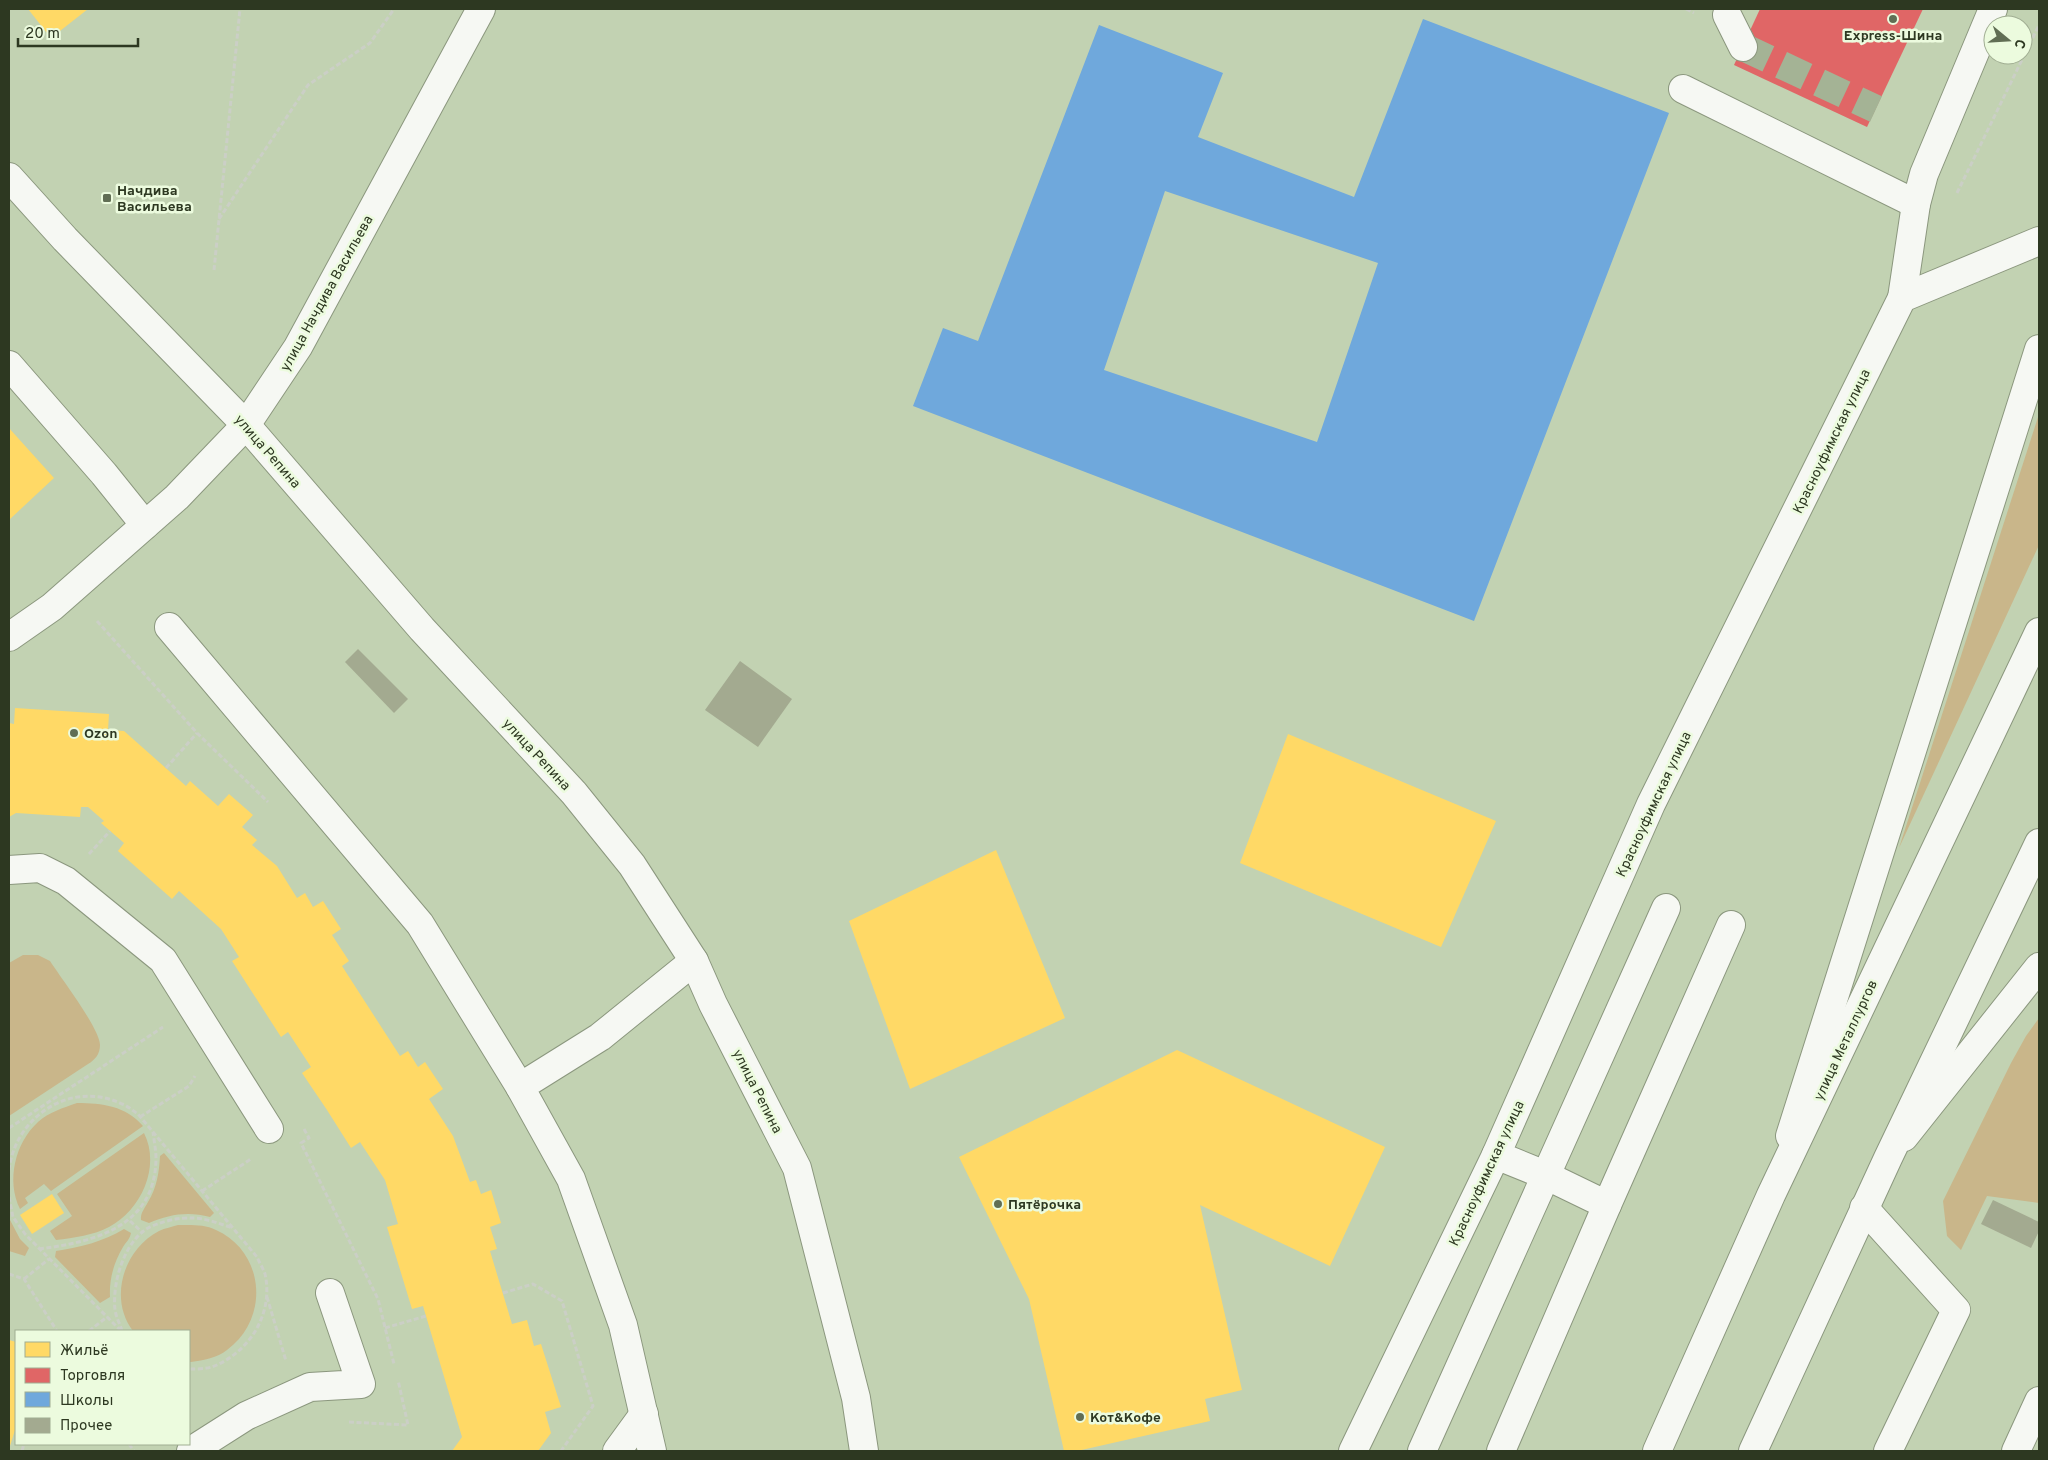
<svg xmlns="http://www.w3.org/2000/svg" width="2048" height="1460" viewBox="0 0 2048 1460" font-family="Overpass,sans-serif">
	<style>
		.green { fill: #c9b68a }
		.homes { fill: #ffd966 }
		.shops { fill: #e06666 }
		.schools { fill: #6fa8dc; fill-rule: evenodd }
		.building { fill: #a3aa90 }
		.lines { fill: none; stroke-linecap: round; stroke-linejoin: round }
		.minor-tunnel { stroke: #a4b395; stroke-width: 28; stroke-dasharray: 28 14; stroke-linecap: butt }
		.minor-casing { stroke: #8b977e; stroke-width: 30 }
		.major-casing { stroke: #8b977e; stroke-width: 30 }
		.path { stroke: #cbcfc6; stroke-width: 3; stroke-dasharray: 5 2.5; stroke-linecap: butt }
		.minor { stroke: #f6f8f3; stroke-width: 28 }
		.major { stroke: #f6f8f3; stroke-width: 28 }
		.poi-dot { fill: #616e54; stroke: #ecfbde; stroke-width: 2 }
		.labels { text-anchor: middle; stroke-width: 5; stroke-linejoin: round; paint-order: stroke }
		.poi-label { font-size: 14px; font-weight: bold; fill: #2d3821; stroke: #ecfbde; text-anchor: start }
		.street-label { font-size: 14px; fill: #2d3821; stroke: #ecfbde }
	</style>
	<rect width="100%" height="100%" fill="#c2d2b2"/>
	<!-- green -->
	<g class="green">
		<path d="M2039 414V545L1899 848Z"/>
		<path d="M23 955H38L50 961C61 978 100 1029 100 1045 100 1054 95 1060 88 1064L9 1116V963Z"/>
		<path d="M2039 1018V1203L1987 1196 1961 1250 1947 1236 1943 1201 2011 1063 2026 1036Z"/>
		<path d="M77 1103C102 1103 126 1106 143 1126L51 1191 44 1184 25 1198 28 1203 20 1209C6 1181 15 1143 38 1122 49 1112 63 1108 77 1103Z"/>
		<path d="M144 1133C161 1167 141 1210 109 1227 94 1235 74 1238 56 1240L50 1231 72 1216 57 1194Z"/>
		<path d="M164 1153 214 1213 210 1217C189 1211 169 1214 149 1223L141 1220C140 1213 145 1208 148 1202 157 1187 159 1173 160 1156Z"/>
		<path d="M9 1218 20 1239 29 1248 25 1256 9 1251Z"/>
		<path d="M178 1225C191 1225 204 1224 216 1230 265 1252 270 1319 227 1350 217 1358 204 1360 191 1362H189V1331H133C108 1298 124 1249 159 1231 165 1228 172 1227 178 1225Z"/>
		<path d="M124 1229 131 1233C130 1239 126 1242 123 1247 114 1262 109 1279 110 1297L100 1303 55 1257 56 1251C80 1247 103 1242 124 1229Z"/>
	</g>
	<!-- homes -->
	<g class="homes">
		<path d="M28 9H88L51 38Z"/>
		<path d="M9 428 54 478 9 520Z"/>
		<path d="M15 708 109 714 108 730 124 731 186 786 190 781 218 806 229 794 253 815 242 827 257 840 252 845 277 866 297 898 305 893 313 907 323 901 341 929 332 935 349 961 342 966 400 1056 408 1051 418 1067 425 1062 443 1089 429 1099 453 1136 470 1182 476 1180 481 1194 491 1190 501 1223 490 1227 497 1249 490 1251 512 1324 527 1320 534 1346 541 1344 561 1407 545 1412 551 1433 538 1451H452L462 1437 423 1306 412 1309 387 1227 398 1224 385 1180 360 1142 351 1148 327 1110 302 1073 311 1067 288 1032 281 1037 232 961 239 957 221 929 179 891 172 899 118 851 124 843 101 823 104 821 88 807H81L80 817 16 813 9 817V723L14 724Z"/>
		<path d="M1288 734 1496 821 1441 947 1240 863Z"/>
		<path d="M996 850 1065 1018 910 1089 849 921Z"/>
		<path d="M1177 1050 1385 1147 1330 1266 1200 1205 1242 1390 1205 1399 1210 1421 1077 1451H1064L1029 1299 959 1157Z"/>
		<path d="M52 1194 64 1213 32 1234 20 1215Z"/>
		<path d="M9 1340 16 1342V1427L9 1449Z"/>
	</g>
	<!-- shops -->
	<path class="shops" d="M1760 9H1923L1867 127 1734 65Z"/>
	<!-- schools -->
	<path class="schools" d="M1423 19 1669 113 1474 621 913 406 943 328 978 341 1099 25 1223 73 1198 137 1354 197ZM1165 191 1378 263 1317 442 1104 370Z"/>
	<!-- building -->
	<g class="building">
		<path d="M358 649 408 699 394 713 345 662Z"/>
		<path d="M740 661 792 699 758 747 705 710Z"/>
		<path d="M1993 1200 2039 1222V1231L2031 1248 1981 1224Z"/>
	</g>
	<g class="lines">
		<!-- minor-tunnel -->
		<path class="minor-tunnel" d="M1743 47 1876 109"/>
		<defs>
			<g id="minor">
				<path d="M1727 15 1743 47"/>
				<path d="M1683 89 1916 204"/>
				<path d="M1902 298 1916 204 1924 174 1993 9"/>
				<path d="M9 365 104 474 145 525"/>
				<path d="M169 627 420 924 520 1087"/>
				<path d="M9 637 52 607 177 497 246 425 298 347 481 9"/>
				<path d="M9 870 40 868 66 881 163 960 269 1129"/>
				<path d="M1790 1136 2039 349"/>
				<path d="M1904 1137 2039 967"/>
				<path d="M1496 1155 1545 1175 1607 1205"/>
				<path d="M1864 1208 1956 1310 1888 1451"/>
				<path d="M191 1451 246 1416 310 1387 361 1384 330 1293"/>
				<path d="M617 1451 644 1414"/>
				<path d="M652 1451 623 1325 571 1179 520 1087 600 1037 694 961"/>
				<path d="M1353 1451 1496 1155 1651 804 1902 298 2039 241"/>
				<path d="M1422 1451 1666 908"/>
				<path d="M1501 1451 1607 1205 1731 925"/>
				<path d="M2016 1451 2039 1401"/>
			</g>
			<g id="major">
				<path d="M9 177 65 239 246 425 422 629 574 793 632 865 694 961 713 1004 797 1168 856 1398 864 1451"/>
				<path d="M1657 1451 1771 1195 2039 632"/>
				<path d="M1753 1451 1888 1158 2039 843"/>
			</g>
		</defs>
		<!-- minor casing -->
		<use href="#minor" class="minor-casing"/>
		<!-- major casing -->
		<use href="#major" class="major-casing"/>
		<!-- path -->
		<g class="path">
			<path d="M1686 9 1694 13"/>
			<path d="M1957 193 2039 25"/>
			<path d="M219 219 308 85 370 43 394 9"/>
			<path d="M214 270 240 9"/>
			<path d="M97 621 197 733 268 802"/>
			<path d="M166 768 197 733"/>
			<path d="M89 854 110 831"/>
			<path d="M140 1117 189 1086 195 1076"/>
			<path d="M9 1128 163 1027"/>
			<path d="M304 1129 309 1138 301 1143 378 1299 394 1364"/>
			<path d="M9 1170C15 1117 71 1079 122 1104 128 1106 133 1111 138 1114L257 1257C259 1262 263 1268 265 1274 274 1314 249 1353 212 1367 205 1369 196 1369 189 1369"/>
			<path d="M202 1191 251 1159"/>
			<path d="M9 1197 13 1217 25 1234 121 1331"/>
			<path d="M130 1221 143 1233"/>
			<path d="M39 1249C94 1242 155 1227 156 1159 156 1150 154 1141 153 1132"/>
			<path d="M9 1274 24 1279 57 1331"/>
			<path d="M24 1279 49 1259"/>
			<path d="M503 1293 533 1284 562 1301 593 1406 561 1451"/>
			<path d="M267 1297 286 1361"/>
			<path d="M385 1328 426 1316"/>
			<path d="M89 1331 107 1317"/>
			<path d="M122 1331C120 1324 116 1317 115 1310 112 1283 124 1242 148 1228 159 1222 180 1217 192 1218 206 1218 220 1224 233 1228"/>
			<path d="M349 1422 408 1425 398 1380"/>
			<path d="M129 1444 134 1451"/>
			<path d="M22 1451 24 1444"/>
		</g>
		<!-- minor -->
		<use href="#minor" class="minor"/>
		<!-- major -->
		<use href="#major" class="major"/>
	</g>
	<!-- markers -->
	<g class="poi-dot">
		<circle cx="1893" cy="19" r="5"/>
		<rect x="102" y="193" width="10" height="10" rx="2.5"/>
		<circle cx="74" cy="733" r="5"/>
		<circle cx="998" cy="1204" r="5"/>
		<circle cx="1080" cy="1417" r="5"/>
	</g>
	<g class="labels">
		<!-- poi labels -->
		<g class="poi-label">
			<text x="1893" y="40" text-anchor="middle">Express-Шина</text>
			<text x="117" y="195">Начдива<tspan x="117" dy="16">Васильева</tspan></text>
			<text x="84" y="738">Ozon</text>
			<text x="1008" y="1209">Пятёрочка</text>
			<text x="1090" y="1422">Кот&amp;Кофе</text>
		</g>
		<!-- street labels -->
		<g class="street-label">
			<text transform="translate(326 293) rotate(-61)" y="5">улица Начдива Васильева</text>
			<text transform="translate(1831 441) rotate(-64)" y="5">Красноуфимская улица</text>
			<text transform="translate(268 451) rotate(49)" y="5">улица Репина</text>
			<text transform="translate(537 754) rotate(47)" y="5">улица Репина</text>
			<text transform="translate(1653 804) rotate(-65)" y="5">Красноуфимская улица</text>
			<text transform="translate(1845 1040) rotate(-65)" y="5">улица Металлургов</text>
			<text transform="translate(758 1091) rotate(63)" y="5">улица Репина</text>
			<text transform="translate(1486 1173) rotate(-65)" y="5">Красноуфимская улица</text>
		</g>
	</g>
	<!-- border -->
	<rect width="2048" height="1460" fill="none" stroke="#2d3821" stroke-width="20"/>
	<!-- legend -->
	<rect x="15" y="1330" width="175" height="115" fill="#ecfbde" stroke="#a0ad92"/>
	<rect x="25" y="1342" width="25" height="15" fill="#ffd966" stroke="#a0ad92"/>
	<text x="60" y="1355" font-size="15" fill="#2d3821">Жильё</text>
	<rect x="25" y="1368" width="25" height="15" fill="#e06666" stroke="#a0ad92"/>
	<text x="60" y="1380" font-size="15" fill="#2d3821">Торговля</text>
	<rect x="25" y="1392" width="25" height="15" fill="#6fa8dc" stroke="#a0ad92"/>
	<text x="60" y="1405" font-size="15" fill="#2d3821">Школы</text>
	<rect x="25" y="1418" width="25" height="15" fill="#a3aa90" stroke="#a0ad92"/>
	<text x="60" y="1430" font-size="15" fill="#2d3821">Прочее</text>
	<!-- north arrow -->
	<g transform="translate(2008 40) rotate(108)"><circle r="24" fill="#ecfbde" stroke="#a0ad92"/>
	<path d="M0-4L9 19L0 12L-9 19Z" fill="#616e54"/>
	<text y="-8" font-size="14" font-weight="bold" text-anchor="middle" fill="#2d3821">С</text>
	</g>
	<!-- scale -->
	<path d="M18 38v8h120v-8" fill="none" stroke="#2d3821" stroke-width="2.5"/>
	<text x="25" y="38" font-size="15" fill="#2d3821" stroke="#ecfbde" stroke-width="4" paint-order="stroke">20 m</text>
</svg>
